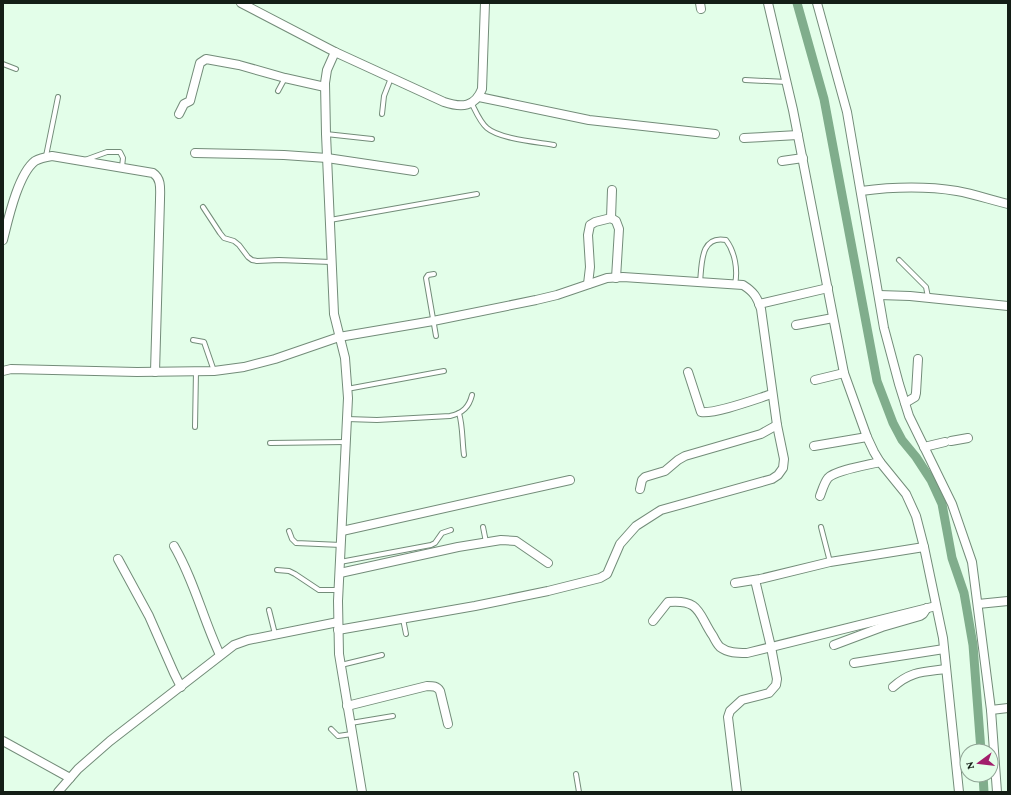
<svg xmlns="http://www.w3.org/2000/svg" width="1011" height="795" viewBox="0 0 1011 795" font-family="'Crimson Pro',serif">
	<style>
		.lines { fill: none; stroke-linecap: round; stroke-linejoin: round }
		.canal { stroke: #80ad8c; stroke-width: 9 }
		.service-casing { stroke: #738c79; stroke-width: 6 }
		.minor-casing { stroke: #738c79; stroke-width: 10 }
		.service { stroke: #fff; stroke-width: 4 }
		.minor { stroke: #fff; stroke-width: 8 }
	</style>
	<rect width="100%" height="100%" fill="#e3fee9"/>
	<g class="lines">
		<!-- canal -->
		<g class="canal">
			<path d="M797 3 824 99 877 381 893 423 902 440 916 457 931 480 942 504 952 558 964 593 973 645 981 751"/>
			<path d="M983 775 984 792"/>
		</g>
		<defs>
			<g id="service">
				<path d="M3 64 16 69"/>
				<path d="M745 80 787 82"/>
				<path d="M278 91 285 78"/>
				<path d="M472 104C476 112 480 122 487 128 500 139 537 142 554 145"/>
				<path d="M382 114 384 96 391 78"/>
				<path d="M326 134 372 139"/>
				<path d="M46 156 58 97"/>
				<path d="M85 160 107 152H120L123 158 122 167"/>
				<path d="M203 207 220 233 224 238 234 241 239 245 248 257 252 260 257 261 279 260 331 262"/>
				<path d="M330 220 477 194"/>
				<path d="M899 260 926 287 928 297"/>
				<path d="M434 274 428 275 426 278 436 336"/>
				<path d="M700 282C702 264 700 235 726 240 735 252 738 270 735 284"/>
				<path d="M193 340 204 342 214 371"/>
				<path d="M347 389 444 371"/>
				<path d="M459 413C463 427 462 441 464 455"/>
				<path d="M347 419 377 420 450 416C463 413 469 407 472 395"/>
				<path d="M195 427 196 371"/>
				<path d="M270 443 346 442"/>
				<path d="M483 527 486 542"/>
				<path d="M821 527 830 562"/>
				<path d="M289 531 292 539 296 543 341 545"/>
				<path d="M340 562 431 545 435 543 442 533 451 530"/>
				<path d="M277 570 289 571 295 574 319 590H339"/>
				<path d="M269 610 275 634"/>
				<path d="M403 619 406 634"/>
				<path d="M341 665 382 655"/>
				<path d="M351 723 393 716"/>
				<path d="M331 729 338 736 352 734"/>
				<path d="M576 774 579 792"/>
			</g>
			<g id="minor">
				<path d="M241 3 335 52 444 102C462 108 475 107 482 89L485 3"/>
				<path d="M700 3 701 9"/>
				<path d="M768 3 793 110 844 373 867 437 874 452 880 462 906 494 916 516 924 547 943 638 959 792"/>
				<path d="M817 3 847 112 884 328 899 384 909 416 952 504 972 562 991 710 997 792"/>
				<path d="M335 52 327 70 325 83 326 134 334 314 345 358 348 398 338 601 339 654 362 792"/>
				<path d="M479 97 589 120 715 134"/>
				<path d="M179 114 184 104 190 101 191 97 200 63 206 59 239 65 285 78 325 87"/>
				<path d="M744 138 798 135"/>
				<path d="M195 153 284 155 327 158 414 171"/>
				<path d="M782 161 803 158"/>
				<path d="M861 191C892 187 925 186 957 191 974 194 991 200 1008 204"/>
				<path d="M611 218 616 221 619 229 616 278"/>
				<path d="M3 240C8 220 18 174 35 161 40 158 46 157 52 156L153 173C162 179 160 190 160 200L155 372"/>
				<path d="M588 284 590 267 588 235 590 225 595 222 611 218 612 190"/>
				<path d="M879 295 910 296 1008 306"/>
				<path d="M759 304 828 288"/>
				<path d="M796 325 833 318"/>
				<path d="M3 371 11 369 137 372 214 371 244 367 275 359 339 337 433 321 536 300 557 295 607 278 623 277 743 285C754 292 757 297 761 309L777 425 784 459 783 468 778 475 772 479 661 510 636 526 620 544 607 574 600 578 548 591 475 606 338 630"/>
				<path d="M688 372 701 412C716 414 756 399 772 394"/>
				<path d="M815 380 844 373"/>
				<path d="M905 403 915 397 916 393 918 359"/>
				<path d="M951 441 968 438"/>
				<path d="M814 446 867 437"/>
				<path d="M924 447 945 442"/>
				<path d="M640 489 642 480 645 477 665 471 678 460 685 456 761 434 777 425"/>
				<path d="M820 496C822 491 824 483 828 478 836 470 868 465 880 462"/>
				<path d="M342 531 570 480"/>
				<path d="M174 546C194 580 203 619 220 655"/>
				<path d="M118 559 149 616 174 673 181 687"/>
				<path d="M340 573 458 547 501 540 516 541 548 563"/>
				<path d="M735 583 760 579 830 562 924 547"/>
				<path d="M978 604 1008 601"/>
				<path d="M653 621 668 602C701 599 698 614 713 636 715 640 717 644 720 647 728 653 737 653 747 653L936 606"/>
				<path d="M834 645 882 627 920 616 923 614 927 608"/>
				<path d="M854 663 944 649"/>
				<path d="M893 687C911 671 923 672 946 669"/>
				<path d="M347 706 427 686C433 686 437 686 440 691L448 724"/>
				<path d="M991 710 1008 708"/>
				<path d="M3 741 70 778"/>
				<path d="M58 792 78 769 110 741 234 645 248 640 338 622"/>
				<path d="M737 792 728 717 730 711 742 700 769 693 776 685 777 679 771 647 755 580"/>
			</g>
		</defs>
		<!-- service casing -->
		<use href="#service" class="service-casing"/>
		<!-- minor casing -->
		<use href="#minor" class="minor-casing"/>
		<!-- service -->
		<use href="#service" class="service"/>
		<!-- minor -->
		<use href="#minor" class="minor"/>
	</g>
	<!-- border -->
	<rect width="1011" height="795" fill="none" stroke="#141e16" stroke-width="8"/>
	<!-- north arrow -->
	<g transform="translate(979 763) rotate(255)"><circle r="19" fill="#e3fee9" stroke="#90a495"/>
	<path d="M0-3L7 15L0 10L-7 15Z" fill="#a21d6b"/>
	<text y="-6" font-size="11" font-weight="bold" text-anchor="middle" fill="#141e16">N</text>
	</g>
</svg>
